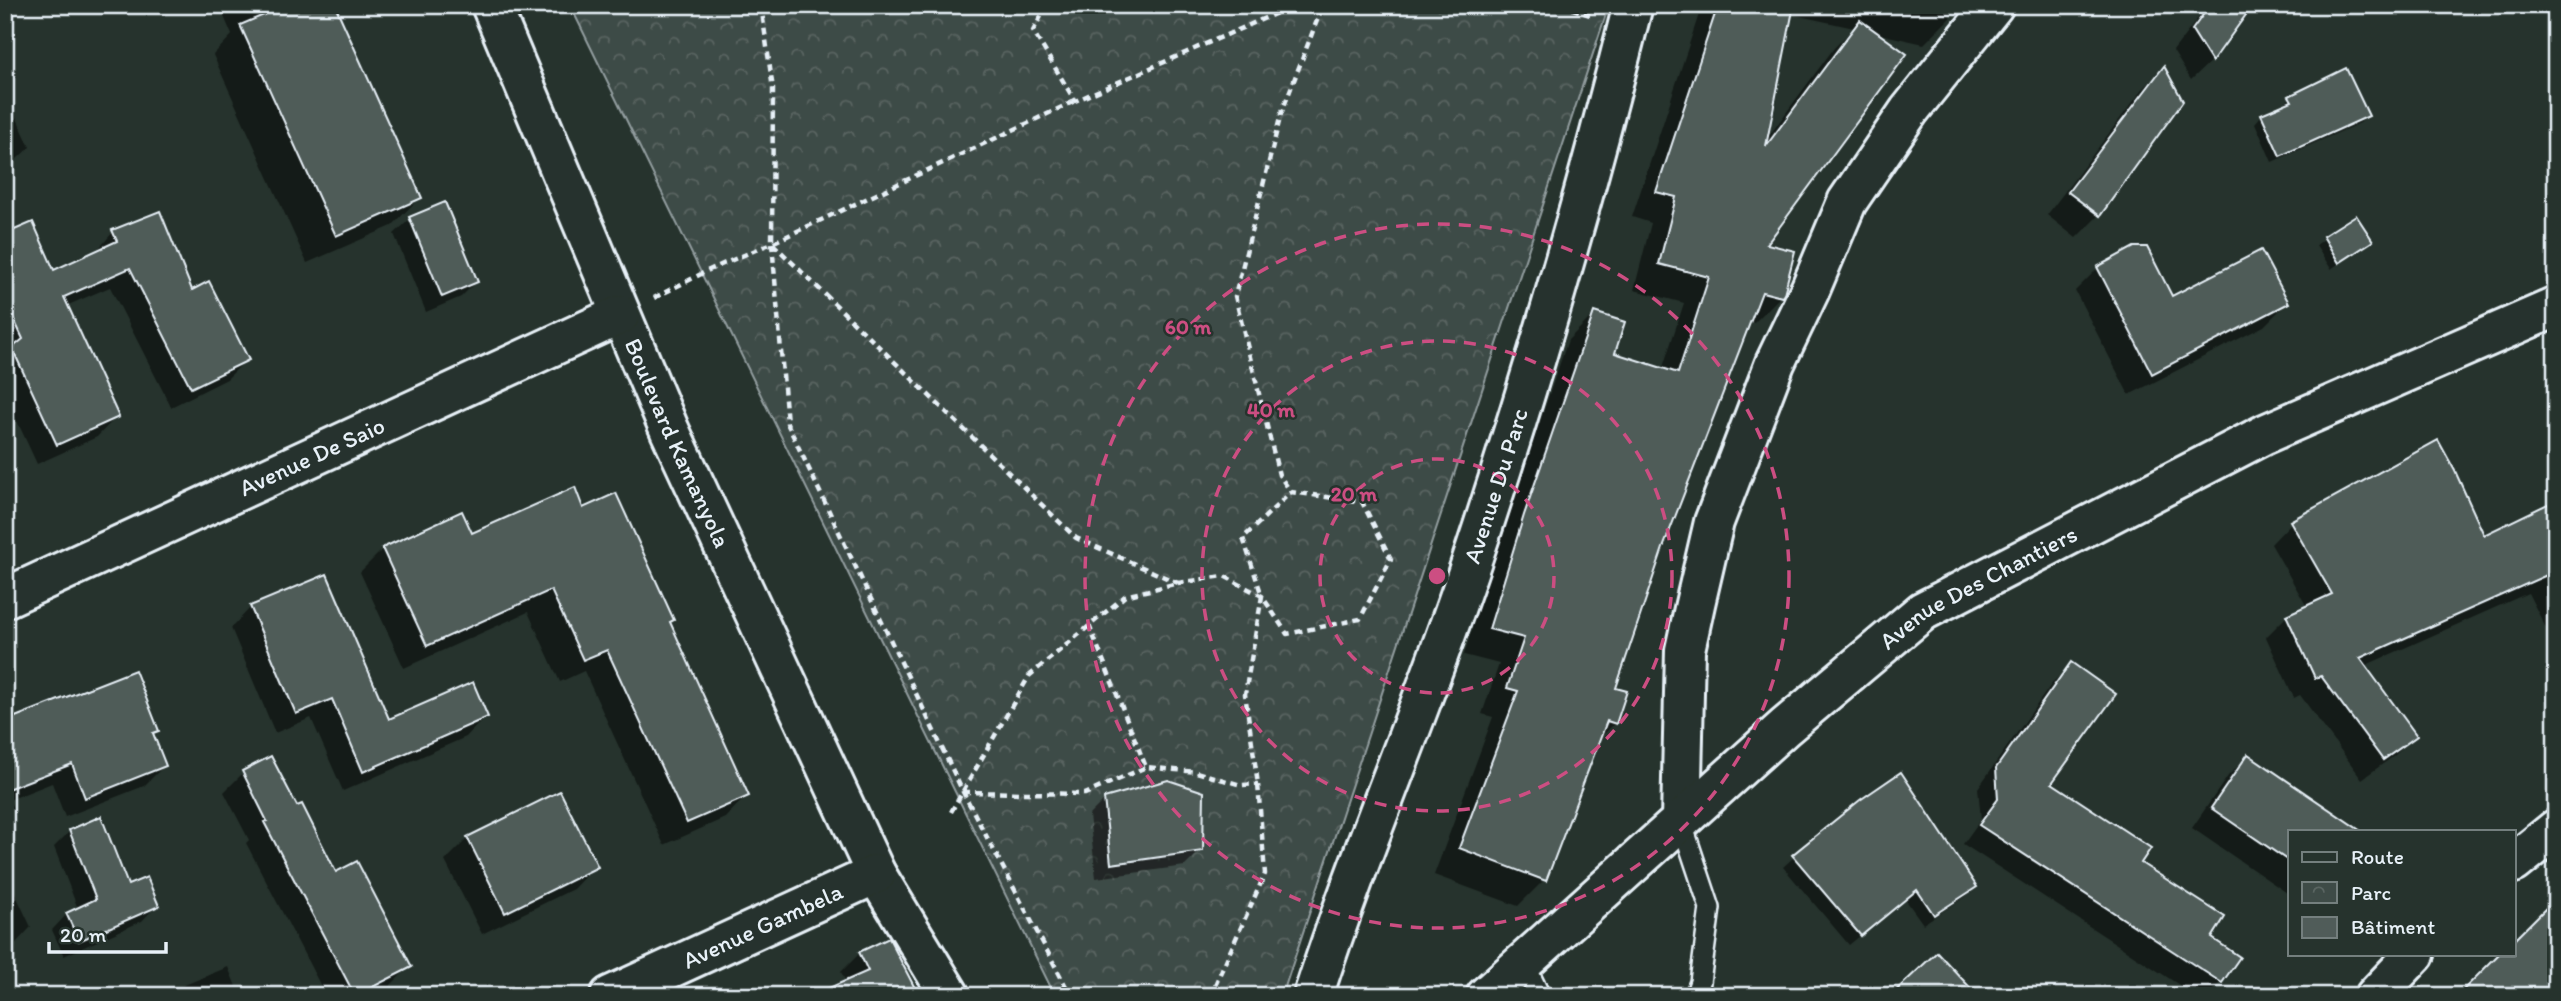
<svg xmlns="http://www.w3.org/2000/svg" width="2561" height="1001" viewBox="0 0 2561 1001" font-family="Itim,sans-serif">
	<style>
		.park { fill: url(#park-crowns); stroke: #939ea0; stroke-width: 2 }
		.shadow { fill: #0007; fill-rule: evenodd }
		.building { fill: #505c59; stroke: #e8f1f8; stroke-width: 2 }
		.lines { fill: none; stroke-linecap: round; stroke-linejoin: round }
		.lane-casing { stroke: #e8f1f8; stroke-width: 24 }
		.street-casing { stroke: #e8f1f8; stroke-width: 44 }
		.path { stroke: #e8f1f8; stroke-width: 4.5; stroke-dasharray: 7 5; stroke-linecap: butt }
		.lane { stroke: #26332d; stroke-width: 19 }
		.street { stroke: #26332d; stroke-width: 38 }
		.ring { fill: none; stroke: #cc4e82; stroke-width: 3.5; stroke-dasharray: 12 9 }
		.labels { text-anchor: middle; stroke-width: 5; stroke-linejoin: round; paint-order: stroke }
		.street-label { font-size: 24px; fill: #e8f1f8; stroke: #26332d }
		.centre { fill: #cc4e82; stroke: #26332d; stroke-width: 3.5 }
		.ring-label { font-size: 21px; text-anchor: middle; font-weight: bold; fill: #cc4e82; stroke: #26332d; stroke-width: 5; stroke-linejoin: round; paint-order: stroke }
	</style>
	<defs>
		<pattern id="park-crowns" width="20" height="18" patternUnits="userSpaceOnUse" patternTransform="scale(1.75)"><rect width="20" height="18" fill="#3e4b47"/><path d="M2 6a3 3 0 1 1 6 0M12 15a3 3 0 1 1 6 0" fill="none" stroke="#5a6562"/></pattern>
	</defs>
	<rect width="100%" height="100%" fill="#26332d"/>
	<filter id="ink" filterUnits="userSpaceOnUse"><feTurbulence type="fractalNoise" baseFrequency=".0143" numOctaves="2"/><feDisplacementMap in="SourceGraphic" scale="14" xChannelSelector="R" yChannelSelector="G"/><feConvolveMatrix kernelMatrix="1 2 1 2 8 2 1 2 1" color-interpolation-filters="sRGB"/></filter>
	<g filter="url(#ink)">
		<!-- park -->
		<path class="park" d="M570 5H1609L1282 996H1055Z"/>
		<!-- shadow -->
		<g class="shadow">
			<path d="M219 5H333L420 197 392 226 307 263 213 55 232 35Z"/>
			<path d="M1702 5H1953L1950 18 1924 44 1875 33 1764 245 1781 296 1754 323 1749 321 1661 547 1614 689 1615 723 1597 741 1544 880 1518 906 1434 875 1493 717 1482 714 1499 664 1464 655 1498 543 1568 340 1594 314 1613 354 1662 370 1684 303 1634 290 1651 223 1632 217ZM1790 14 1854 28 1834 48 1766 140Z"/>
			<path d="M2208 5H2265L2246 12 2211 61 2191 80 2173 51Z"/>
			<path d="M2164 68 2099 215 2076 238 2047 215 2142 90Z"/>
			<path d="M5 92 30 147 5 170Z"/>
			<path d="M2290 98 2367 116 2360 123 2272 162 2255 123 2262 115 2283 105Z"/>
			<path d="M2355 217 2371 241 2331 269 2316 245Z"/>
			<path d="M410 219 476 282 461 297 426 312 394 234Z"/>
			<path d="M113 232 191 292 247 359 227 379 171 407 110 287 66 306 117 416 97 437 37 464 5 395V236L54 272 94 254Z"/>
			<path d="M2098 268 2171 298 2287 303 2264 326 2129 395 2075 291Z"/>
			<path d="M2556 502V648L2528 593 2364 666 2415 736 2394 756 2362 779 2300 695 2294 698 2266 637 2287 616 2307 607 2271 544 2291 523 2483 537Z"/>
			<path d="M582 510 668 623 747 795 725 818 664 845 584 671 560 682 528 612 404 668 360 572 383 549 471 535Z"/>
			<path d="M251 607 388 722 486 716 466 737 343 791 311 718 275 733 231 628Z"/>
			<path d="M2072 664 2050 784 2139 863 2209 939 2221 982 2207 996H2196L1963 844 1981 819 1978 788 2053 682Z"/>
			<path d="M157 731 152 736 164 766 144 786 65 817 52 783 9 800 13 808 5 816V732Z"/>
			<path d="M2248 756 2346 831H2290V895L2192 828 2228 776Z"/>
			<path d="M243 773 335 874 410 966 390 986 371 996H326L246 843 249 840 224 792Z"/>
			<path d="M1105 799 1201 850 1185 866 1096 878 1089 815Z"/>
			<path d="M70 831 127 888 157 905 142 921 64 956 52 930 67 914 78 909 54 847Z"/>
			<path d="M468 838 595 866 573 889 482 934 445 861Z"/>
			<path d="M1794 857 1975 887 1965 897 1923 924 1905 899 1849 945 1783 867Z"/>
			<path d="M14 891 31 927 16 943 5 948V895Z"/>
			<path d="M860 953 917 996 846 982 841 972Z"/>
			<path d="M228 967 240 996H158Z"/>
		</g>
		<!-- building -->
		<g class="building">
			<path d="M259 5H335L422 198 336 236 240 25 264 15Z"/>
			<path d="M1718 5H1794L1766 146 1860 20 1907 54 1767 244 1795 251 1784 294 1782 297 1762 292 1663 548 1616 688 1627 691 1616 724 1607 721 1546 881 1459 848 1518 691 1507 688 1524 638 1489 629 1524 515 1594 312 1625 322 1615 353 1678 373 1709 277 1659 264 1676 197 1656 192Z"/>
			<path d="M2210 5H2253L2212 62 2192 30Z"/>
			<path d="M2164 66 2183 101 2100 216 2068 192Z"/>
			<path d="M2346 68 2369 116 2280 156 2261 114 2292 101 2289 96Z"/>
			<path d="M445 202 478 282 442 297 409 217Z"/>
			<path d="M160 211 192 290 209 281 249 360 191 388 130 268 64 297 119 417 57 445 12 348 23 339 5 300V234L33 222 54 270 117 241 112 230Z"/>
			<path d="M2356 215 2373 241 2339 263 2323 236Z"/>
			<path d="M2134 247H2147L2172 296 2261 250 2289 303 2152 374 2097 267Z"/>
			<path d="M2438 440 2455 471 2484 535 2556 500V571L2360 658 2417 736 2383 760 2321 676 2315 678 2286 615 2332 594 2290 521Z"/>
			<path d="M575 487 583 508 616 493 674 620 670 622 749 796 687 823 607 650 583 660 551 590 427 646 382 548 462 511 472 533Z"/>
			<path d="M327 574 389 719 473 682 488 717 363 772 332 699 296 714 250 606Z"/>
			<path d="M2071 662 2116 694 2052 783 2151 848 2141 863 2225 917 2212 938 2240 957 2222 983 1979 825 1998 799 1996 768Z"/>
			<path d="M135 670 159 731 153 733 166 766 85 798 72 764 5 790V721Z"/>
			<path d="M2248 754 2361 831H2290V862L2211 808Z"/>
			<path d="M271 756 297 806 302 804 336 872 357 861 412 967 355 996 264 822 267 821 242 771Z"/>
			<path d="M1901 772 1977 887 1934 915 1917 890 1861 936 1792 855 1860 800Z"/>
			<path d="M1168 780 1204 792 1203 851 1111 864 1104 798Z"/>
			<path d="M560 791 598 867 505 913 467 837Z"/>
			<path d="M101 816 128 885 147 877 159 906 79 941 66 913 96 899 69 830Z"/>
			<path d="M2556 898V996H2457L2499 954H2514V940Z"/>
			<path d="M889 938 919 996H811L868 971 859 952Z"/>
			<path d="M1937 952 1978 996H1890Z"/>
		</g>
		<g class="lines">
			<defs>
				<g id="lane">
					<path d="M1681 821 1710 908 1700 982 1695 996"/>
					<path d="M1523 961 1540 996"/>
				</g>
				<g id="street">
					<path id="s1" d="M491 5 670 431 876 874 950 996"/>
					<path id="s2" d="M5 598 620 315"/>
					<path d="M1681 821 1685 650 1695 604 1714 522 1775 363 1810 290 1847 202 1909 111 1994 5"/>
					<path d="M2514 863 2556 829"/>
					<path id="s3" d="M610 996 876 874"/>
					<path id="s4" d="M1313 996C1361 847 1425 703 1474 554 1534 373 1587 190 1633 5"/>
					<path id="s5" d="M1486 996 1785 727 1923 611 2265 434 2556 307"/>
					<path d="M2375 996 2415 954"/>
				</g>
			</defs>
			<!-- lane casing -->
			<use href="#lane" class="lane-casing"/>
			<!-- street casing -->
			<use href="#street" class="street-casing"/>
			<!-- path -->
			<g class="path">
				<path d="M761 5 773 89 772 243 1076 538 1178 583"/>
				<path d="M1047 5 1033 31 1075 101 1295 5"/>
				<path d="M1561 5 1590 15"/>
				<path d="M772 243 787 423 963 792 1071 996"/>
				<path d="M654 298 709 270 772 243 1075 101"/>
				<path d="M1089 625 1146 767 1196 772 1241 785 1258 784"/>
				<path d="M963 792 1085 794 1146 767"/>
				<path d="M951 812 1029 676 1125 596 1178 583 1224 576 1262 596 1287 634 1360 619 1391 559 1362 502 1291 492 1279 475 1235 296 1281 114 1323 5"/>
				<path d="M1210 996 1265 874 1258 784 1245 694 1262 596 1243 538 1291 492"/>
			</g>
			<!-- lane -->
			<use href="#lane" class="lane"/>
			<!-- street -->
			<use href="#street" class="street"/>
		</g>
	</g>
	<!-- distance rings -->
	<g class="ring">
		<circle cx="1437" cy="576" r="117"/>
		<circle cx="1437" cy="576" r="235"/>
		<circle cx="1437" cy="576" r="352"/>
	</g>
	<g class="labels">
		<!-- street labels -->
		<g class="street-label">
			<text dy="8" stroke="none"><textPath href="#s1" startOffset="476">Boulevard Kamanyola</textPath></text>
			<text dy="8" stroke="none"><textPath href="#s2" startOffset="338">Avenue De Saio</textPath></text>
			<text dy="8" stroke="none"><textPath href="#s4" startOffset="542">Avenue Du Parc</textPath></text>
			<text dy="8" stroke="none"><textPath href="#s5" startOffset="642">Avenue Des Chantiers</textPath></text>
			<text dy="8" stroke="none"><textPath href="#s3" startOffset="168">Avenue Gambela</textPath></text>
		</g>
	</g>
	<circle cx="1437" cy="576" r="10" class="centre"/>
	<g class="ring-label">
		<text x="1188" y="334">60 m</text>
		<text x="1271" y="417">40 m</text>
		<text x="1354" y="501">20 m</text>
	</g>
	<!-- margin -->
	<rect width="2561" height="1001" fill="none" stroke="#26332d" stroke-width="28"/>
	<rect x="14" y="14" width="2533" height="973" fill="none" stroke="#e8f1f8" stroke-width="2.5" filter="url(#ink)"/>
	<!-- legend -->
	<rect x="2288" y="830" width="228" height="126" fill="#26332d" stroke="#747f7e" stroke-width="2"/>
	<rect x="2302" y="852" width="35" height="10" fill="#26332d" stroke="#747f7e" stroke-width="2"/>
	<text x="2351" y="864" font-size="21" fill="#e8f1f8">Route</text>
	<rect x="2302" y="882" width="35" height="21" fill="url(#park-crowns)" stroke="#747f7e" stroke-width="2"/>
	<text x="2351" y="900" font-size="21" fill="#e8f1f8">Parc</text>
	<rect x="2302" y="917" width="35" height="21" fill="#505c59" stroke="#747f7e" stroke-width="2"/>
	<text x="2351" y="934" font-size="21" fill="#e8f1f8">Bâtiment</text>
	<!-- scale -->
	<path d="M49 942v10h117v-10" fill="none" stroke="#e8f1f8" stroke-width="3.5"/>
	<text x="60" y="942" font-size="21" fill="#e8f1f8" stroke="#26332d" stroke-width="5" paint-order="stroke">20 m</text>
</svg>
